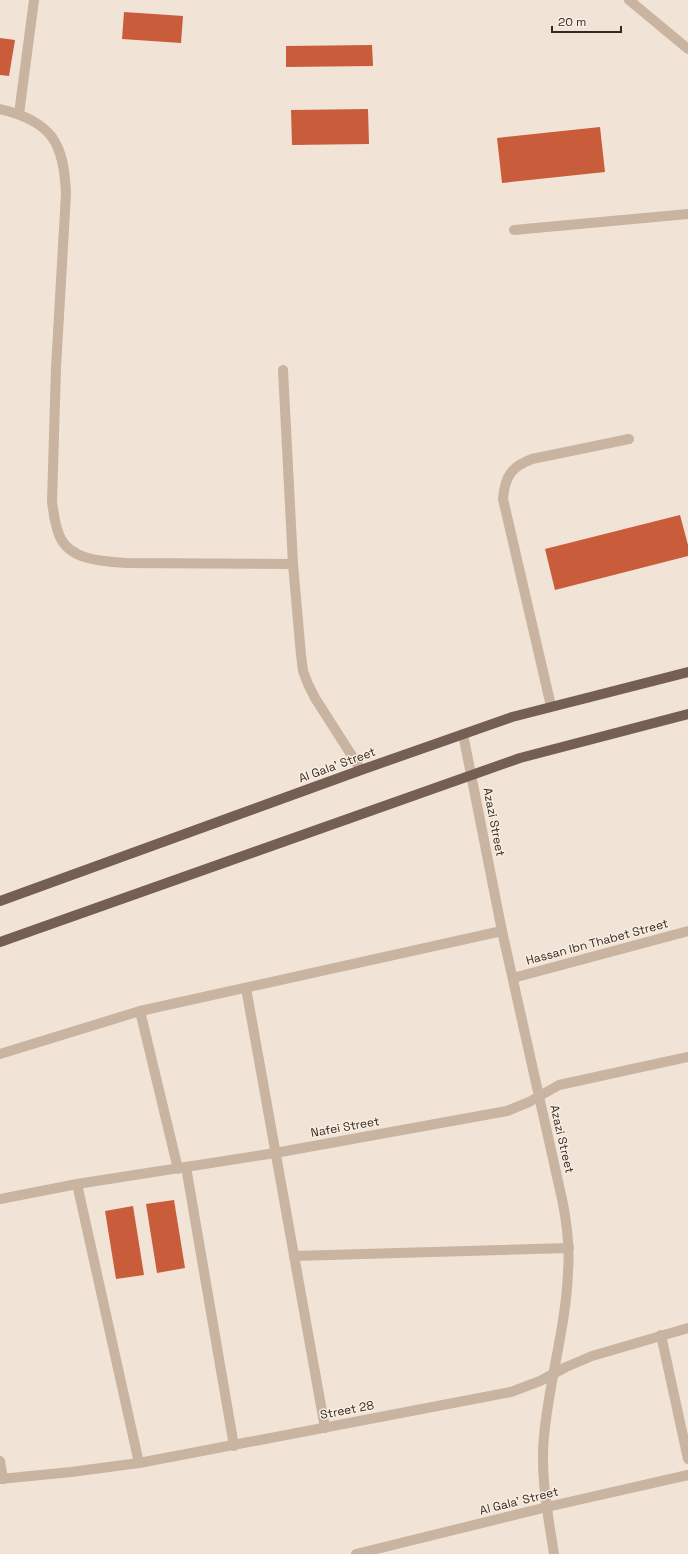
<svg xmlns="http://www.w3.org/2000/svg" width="688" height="1554" viewBox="0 0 688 1554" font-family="'Space Grotesk',sans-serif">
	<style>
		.building { fill: #c95c3b }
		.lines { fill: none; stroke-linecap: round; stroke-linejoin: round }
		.minor { stroke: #c9b3a1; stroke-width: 10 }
		.major { stroke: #755f55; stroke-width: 10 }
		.labels { text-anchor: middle; stroke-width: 3; stroke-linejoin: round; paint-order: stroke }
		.street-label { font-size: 12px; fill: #332924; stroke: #f9eee1 }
	</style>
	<rect width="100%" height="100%" fill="#f1e3d5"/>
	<!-- building -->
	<g class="building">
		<path d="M124 12 183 16 181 43 122 39Z"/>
		<path d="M0 38 15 40 9 76 0 75Z"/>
		<path d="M372 45 373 66 286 67V46Z"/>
		<path d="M368 109 369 144 292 145 291 110Z"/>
		<path d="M600 127 605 172 502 183 497 138Z"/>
		<path d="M680 515 688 545V556L555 590 545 549Z"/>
		<path d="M174 1200 185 1268 157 1273 146 1204Z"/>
		<path d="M133 1206 144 1275 116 1279 105 1211Z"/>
	</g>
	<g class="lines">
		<!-- minor -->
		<g class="minor">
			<path d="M629 0 688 49"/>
			<path d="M0 109C52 121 64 143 66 194L56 368 52 502C54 515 55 528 61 539 73 561 104 561 126 563L293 564 301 655 303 671 308 684 315 698 361 770"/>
			<path d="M19 114 34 0"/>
			<path d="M514 230 688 214"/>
			<path d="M283 370 293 564"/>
			<path d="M551 706 503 499C505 476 511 467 532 459L629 439"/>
			<path d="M463 734 502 931 562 1199C567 1223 570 1247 568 1272 566 1327 549 1381 544 1436 540 1476 548 1515 554 1554"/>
			<path d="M513 978 688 931"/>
			<path d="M246 988 325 1428"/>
			<path d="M140 1011 178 1169"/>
			<path d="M0 1054 140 1011 502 931"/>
			<path d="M186 1167 234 1446"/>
			<path d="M77 1184 139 1463"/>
			<path d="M0 1199 77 1184 275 1153 507 1111 529 1102 559 1085 688 1057"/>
			<path d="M294 1256 569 1248"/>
			<path d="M661 1335 688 1459"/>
			<path d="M0 1461 3 1479"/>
			<path d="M0 1479 71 1472 139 1463 511 1392 540 1381 566 1367 592 1356 688 1328"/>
			<path d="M356 1554 547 1507 688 1475"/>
		</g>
		<!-- major -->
		<g class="major">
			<path d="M0 901 361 770 512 717 688 672"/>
			<path d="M0 942 520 758 688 714"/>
		</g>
	</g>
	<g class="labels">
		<!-- street labels -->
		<g class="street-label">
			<text transform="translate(337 765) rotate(-20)" y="4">Al Gala' Street</text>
			<text transform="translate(494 822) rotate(79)" y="4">Azazi Street</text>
			<text transform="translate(597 942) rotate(-15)" y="4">Hassan Ibn Thabet Street</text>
			<text transform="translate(345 1127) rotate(-10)" y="4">Nafei Street</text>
			<text transform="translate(562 1139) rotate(77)" y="4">Azazi Street</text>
			<text transform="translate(347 1410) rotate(-11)" y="4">Street 28</text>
			<text transform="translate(519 1501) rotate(-14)" y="4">Al Gala' Street</text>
		</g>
	</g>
	<!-- scale -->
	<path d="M552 26v6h69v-6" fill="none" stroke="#332924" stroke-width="2"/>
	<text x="558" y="26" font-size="12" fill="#332924" stroke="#f9eee1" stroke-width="3" paint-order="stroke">20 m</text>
</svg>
